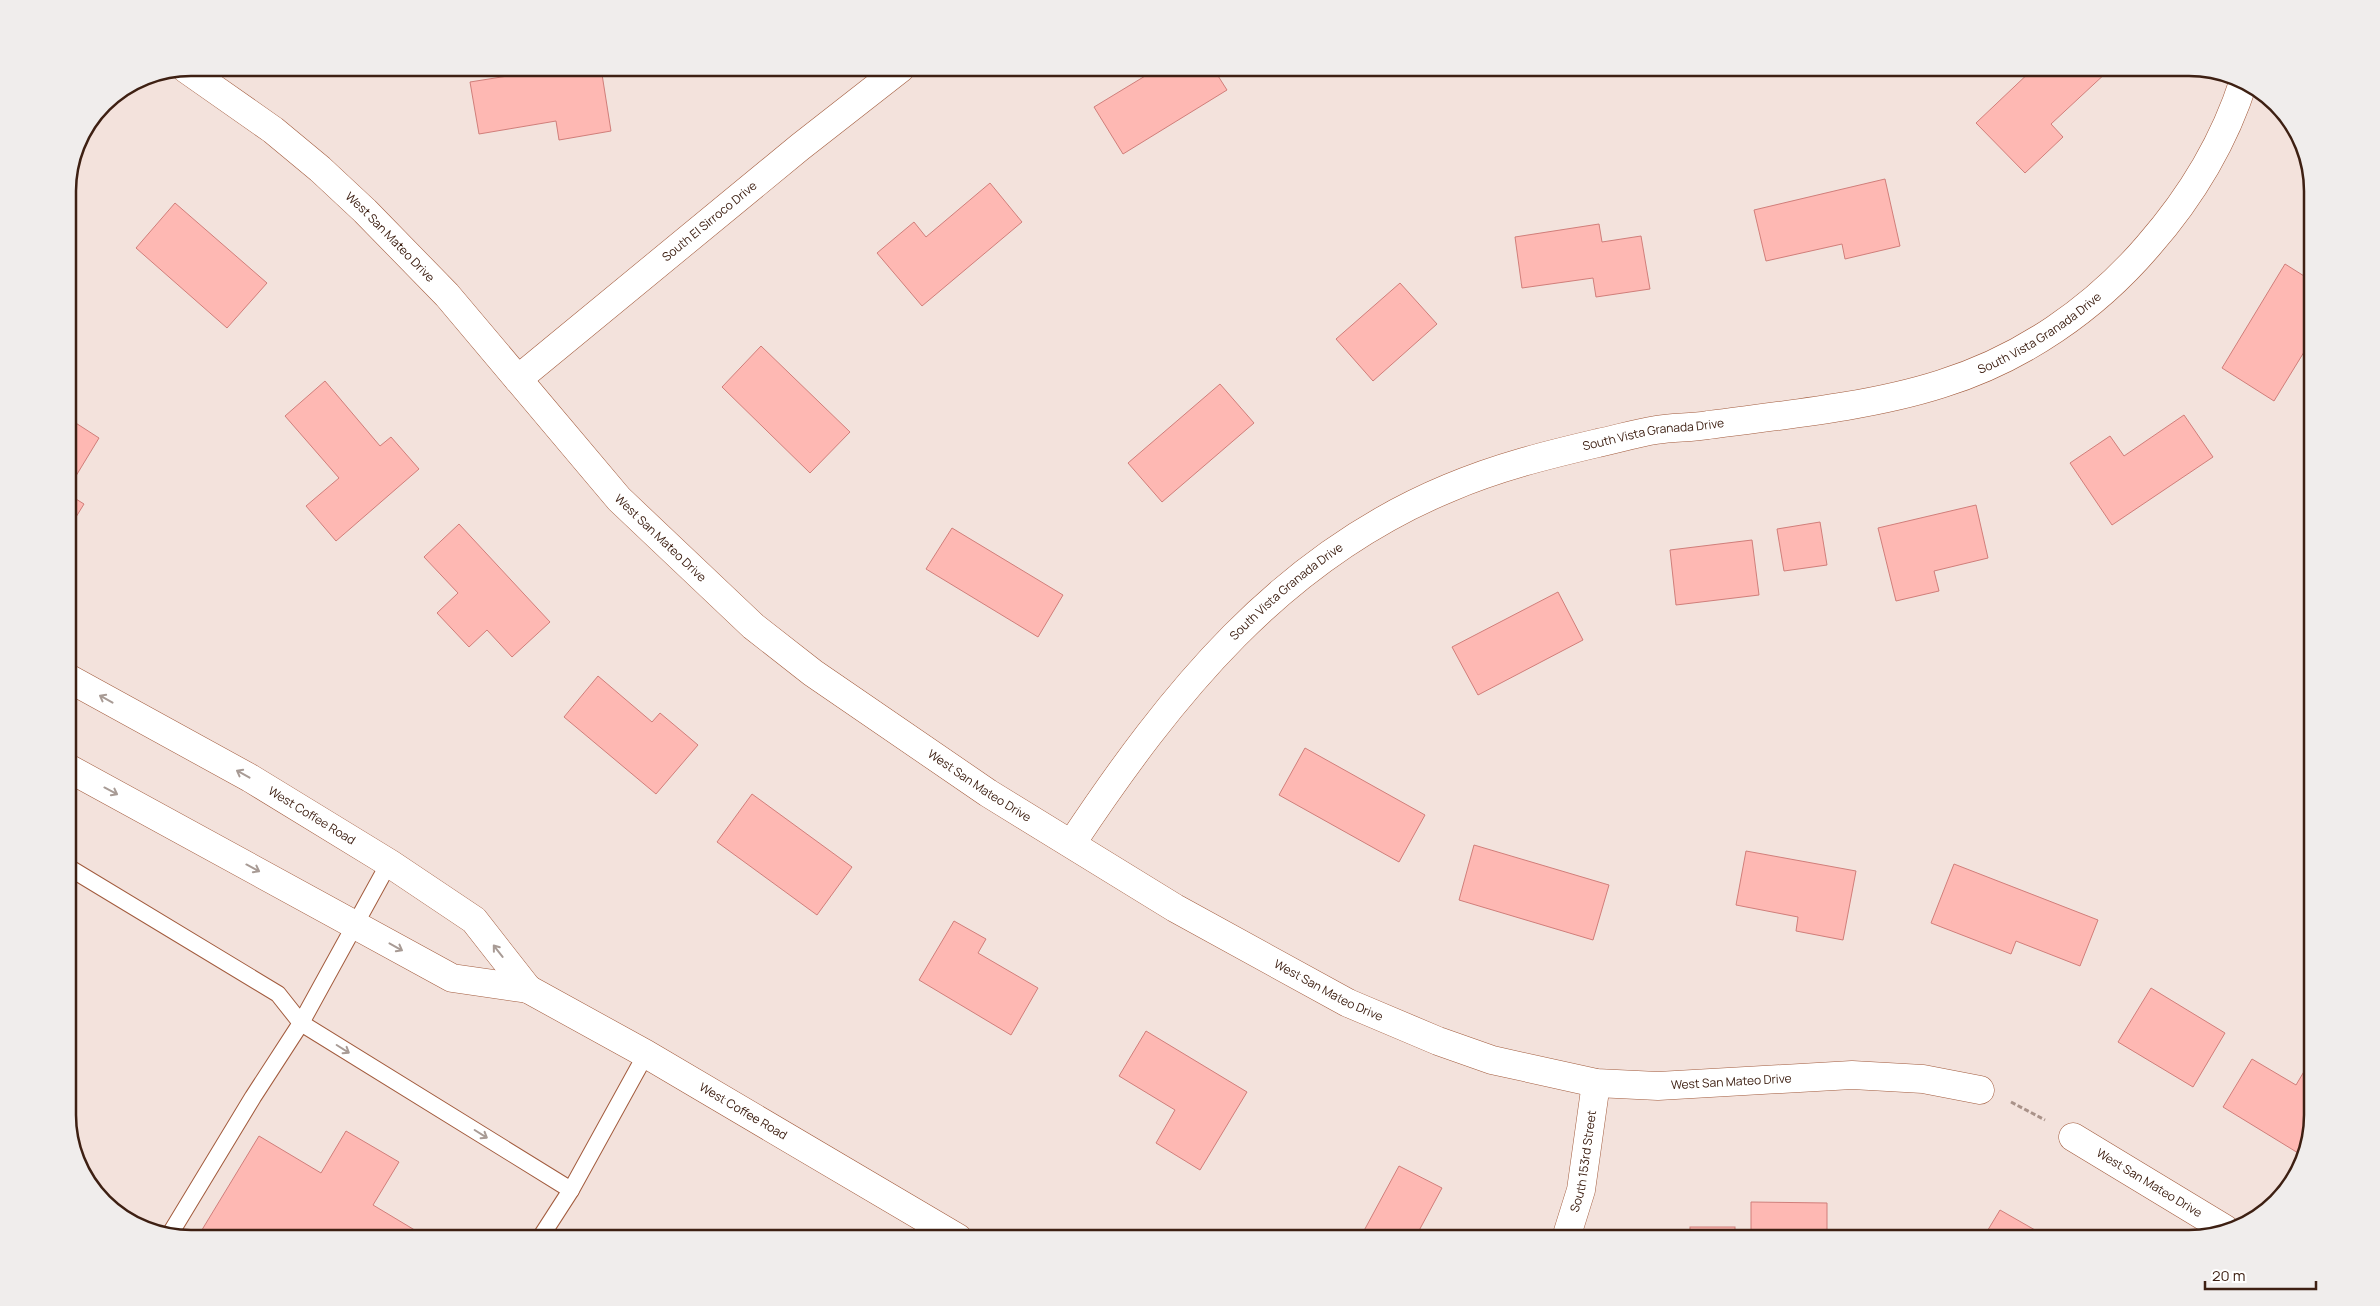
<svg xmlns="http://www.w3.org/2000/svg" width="2380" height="1306" viewBox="0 0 2380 1306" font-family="Manrope,sans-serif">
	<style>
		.building { fill: #feb8b3; stroke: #d07e7a }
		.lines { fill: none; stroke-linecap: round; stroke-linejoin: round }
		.service-casing { stroke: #a25b3d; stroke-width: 18 }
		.minor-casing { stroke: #a25b3d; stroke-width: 29 }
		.tertiary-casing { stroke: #a25b3d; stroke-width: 29 }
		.path { stroke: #a99289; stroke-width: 3; stroke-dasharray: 5 2.5; stroke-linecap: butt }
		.service { stroke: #fff; stroke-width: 16 }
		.minor { stroke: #fff; stroke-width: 28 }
		.tertiary { stroke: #fff; stroke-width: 28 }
		.oneway { stroke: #a89b95 }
		.labels { text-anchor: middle; stroke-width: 4.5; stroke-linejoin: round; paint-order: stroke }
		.street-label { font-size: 12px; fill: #3e2013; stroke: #fff }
		.rim { fill: none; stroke: #3e2013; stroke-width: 2.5 }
	</style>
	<rect width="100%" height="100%" fill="#f3e2dc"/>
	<!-- building -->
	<g class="building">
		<path d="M558 68H601L611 131 559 140 556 121 479 134 470 82Z"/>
		<path d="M1153 68H1213L1227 90 1123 154 1094 107 1155 70Z"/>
		<path d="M2034 68H2105L2108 71 2051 124 2063 137 2025 173 1976 123Z"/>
		<path d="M1885 179 1900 246 1845 259 1842 244 1766 261 1754 210Z"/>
		<path d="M990 183 1022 222 922 306 877 253 914 222 926 237Z"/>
		<path d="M175 203 267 283 227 328 136 248Z"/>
		<path d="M1599 224 1602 242 1641 236 1650 289 1596 297 1593 278 1522 288 1515 237Z"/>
		<path d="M2285 264 2312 281V339L2274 401 2222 368Z"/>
		<path d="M1400 283 1437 324 1373 381 1336 339Z"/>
		<path d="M761 346 850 432 810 473 722 387Z"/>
		<path d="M325 381 380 446 391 437 419 469 336 541 306 506 339 478 285 416Z"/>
		<path d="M1220 384 1254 423 1162 502 1128 463Z"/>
		<path d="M2184 415 2213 457 2112 525 2070 463 2110 436 2124 456Z"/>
		<path d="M68 418 99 438 68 489Z"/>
		<path d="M68 494 84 504 68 530Z"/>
		<path d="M1976 505 1988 558 1934 571 1939 591 1896 601 1878 528Z"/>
		<path d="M1820 522 1827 565 1784 571 1777 529Z"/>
		<path d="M459 524 550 622 512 657 487 630 469 647 437 613 458 593 424 557Z"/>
		<path d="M952 528 1063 595 1038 637 926 569Z"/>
		<path d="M1752 540 1759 595 1676 605 1670 550Z"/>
		<path d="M1558 592 1583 640 1478 695 1452 647Z"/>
		<path d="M598 676 652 722 660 713 698 745 656 794 564 717Z"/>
		<path d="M1305 748 1425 815 1399 862 1279 795Z"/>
		<path d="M752 794 852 867 817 915 717 842Z"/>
		<path d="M1474 845 1609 885 1593 940 1459 900Z"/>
		<path d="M1746 851 1856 871 1843 940 1796 931 1798 917 1736 905Z"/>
		<path d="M1954 864 2098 920 2080 966 2016 941 2011 954 1931 923Z"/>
		<path d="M954 921 986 939 978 953 1038 988 1011 1035 919 980Z"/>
		<path d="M2151 988 2225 1033 2193 1087 2118 1042Z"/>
		<path d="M1146 1031 1247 1092 1200 1170 1156 1143 1175 1110 1119 1076Z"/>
		<path d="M2312 1058V1114L2303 1156 2223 1107 2252 1059 2296 1085Z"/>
		<path d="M346 1131 399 1162 373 1205 428 1238H197L259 1136 321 1173Z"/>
		<path d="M1399 1166 1442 1188 1415 1238H1360Z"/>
		<path d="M1751 1202 1827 1203V1238H1751Z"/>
		<path d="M2000 1210 2049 1238H1983Z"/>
		<rect x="1690" y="1227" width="45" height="11"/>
	</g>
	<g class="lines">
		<defs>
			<g id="service">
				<path d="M68 867 278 994 301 1023 571 1190"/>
				<path d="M170 1234 253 1097 301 1023 389 863"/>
				<path d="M540 1238 571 1190 646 1054"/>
			</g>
			<g id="minor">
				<path id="s1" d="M186 69 273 130 320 169 365 211 447 295 619 499 753 626 813 673 988 793 1175 908 1348 1003 1438 1041 1492 1060 1596 1083 1658 1086 1852 1075 1923 1079 1980 1090"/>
				<path id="s2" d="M518 379 800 147 901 68"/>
				<path id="s3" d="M1072 843C1171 694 1280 558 1449 488 1498 467 1547 455 1598 443 1617 439 1637 433 1656 430 1673 427 1691 428 1708 425 1783 415 1869 407 1941 384 2022 359 2094 309 2148 246 2191 197 2224 143 2244 80"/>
				<path id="s4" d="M2073 1137 2225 1229"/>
				<path id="s5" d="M1566 1238 1581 1190 1596 1083"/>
			</g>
			<g id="tertiary">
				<path id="s6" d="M68 678 250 778 389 863 474 920 528 989"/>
				<path id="s7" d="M68 768 452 978 528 989 646 1054 958 1238"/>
			</g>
		</defs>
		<!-- service casing -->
		<use href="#service" class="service-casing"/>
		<!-- minor casing -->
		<use href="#minor" class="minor-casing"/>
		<!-- tertiary casing -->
		<use href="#tertiary" class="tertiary-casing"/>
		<!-- path -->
		<path class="path" d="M2011 1102 2045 1120"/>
		<!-- service -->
		<use href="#service" class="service"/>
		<!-- minor -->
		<use href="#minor" class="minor"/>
		<!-- tertiary -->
		<use href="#tertiary" class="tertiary"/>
	</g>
	<!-- one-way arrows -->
	<defs><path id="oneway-shaft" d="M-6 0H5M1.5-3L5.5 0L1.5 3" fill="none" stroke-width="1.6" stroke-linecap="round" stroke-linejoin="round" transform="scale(1.25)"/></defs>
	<g class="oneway">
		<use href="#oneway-shaft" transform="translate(106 699) rotate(-151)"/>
		<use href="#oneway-shaft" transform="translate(243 774) rotate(-151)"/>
		<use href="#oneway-shaft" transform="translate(111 791) rotate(28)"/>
		<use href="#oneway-shaft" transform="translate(253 868) rotate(28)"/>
		<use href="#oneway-shaft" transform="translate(396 947) rotate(29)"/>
		<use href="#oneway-shaft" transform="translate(498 951) rotate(-128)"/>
		<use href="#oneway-shaft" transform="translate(343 1049) rotate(32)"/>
		<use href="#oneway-shaft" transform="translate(481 1134) rotate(32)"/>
	</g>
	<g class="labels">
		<!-- street labels -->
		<g class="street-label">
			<text dy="4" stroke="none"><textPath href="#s2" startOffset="248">South El Sirroco Drive</textPath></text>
			<text dy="4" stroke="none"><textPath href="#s1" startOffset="265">West San Mateo Drive</textPath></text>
			<text dy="4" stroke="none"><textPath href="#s3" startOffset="1142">South Vista Granada Drive</textPath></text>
			<text dy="4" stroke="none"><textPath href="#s3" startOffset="738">South Vista Granada Drive</textPath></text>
			<text dy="4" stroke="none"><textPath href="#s1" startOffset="670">West San Mateo Drive</textPath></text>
			<text dy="4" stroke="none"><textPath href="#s3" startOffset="332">South Vista Granada Drive</textPath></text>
			<text dy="4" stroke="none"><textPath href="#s1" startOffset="1075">West San Mateo Drive</textPath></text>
			<text dy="4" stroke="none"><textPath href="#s6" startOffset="280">West Coffee Road</textPath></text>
			<text dy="4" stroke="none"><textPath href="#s1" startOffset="1480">West San Mateo Drive</textPath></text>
			<text dy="4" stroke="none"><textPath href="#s1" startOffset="1900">West San Mateo Drive</textPath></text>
			<text dy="4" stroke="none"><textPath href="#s7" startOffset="762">West Coffee Road</textPath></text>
			<text dy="4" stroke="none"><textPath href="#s5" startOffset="79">South 153rd Street</textPath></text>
			<text dy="4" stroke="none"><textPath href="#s4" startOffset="89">West San Mateo Drive</textPath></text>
		</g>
	</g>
	<!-- crop -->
	<path d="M0 0H2380V1306H0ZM191 76H2189A115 115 0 0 1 2304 191V1115A115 115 0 0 1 2189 1230H191A115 115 0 0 1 76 1115V191A115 115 0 0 1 191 76Z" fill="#f0edec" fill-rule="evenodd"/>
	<path class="rim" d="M191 76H2189A115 115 0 0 1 2304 191V1115A115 115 0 0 1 2189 1230H191A115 115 0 0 1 76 1115V191A115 115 0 0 1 191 76Z"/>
	<!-- scale -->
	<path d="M2205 1281v8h111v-8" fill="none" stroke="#3e2013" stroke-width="2.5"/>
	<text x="2212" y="1281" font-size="15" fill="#3e2013" stroke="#ffffff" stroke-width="4" paint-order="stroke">20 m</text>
</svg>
